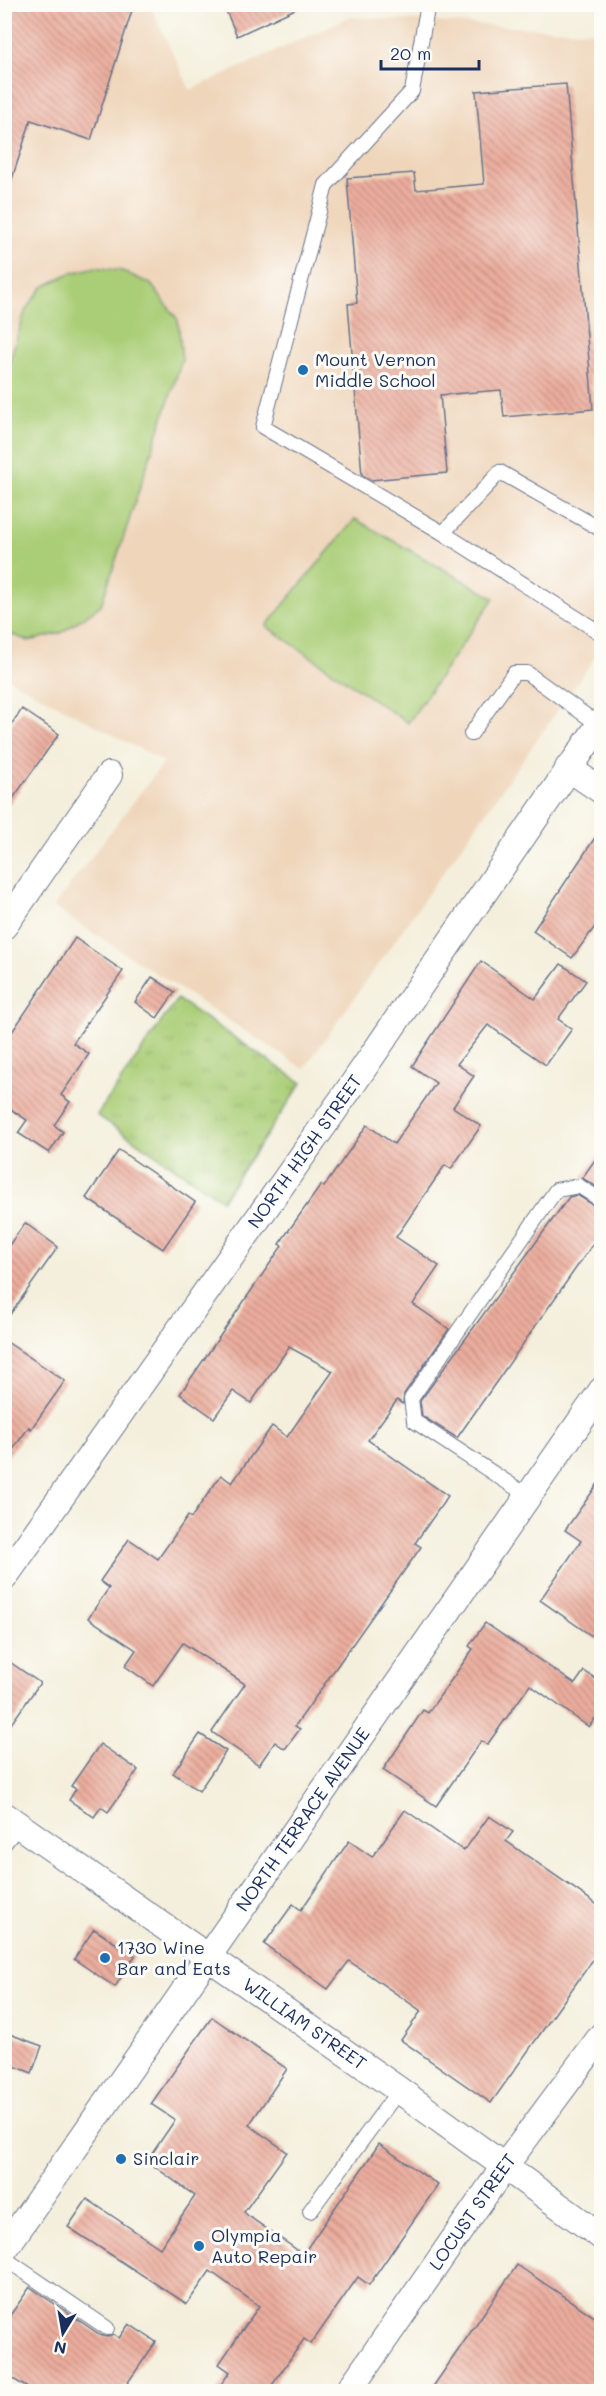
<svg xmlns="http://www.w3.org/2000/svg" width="606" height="2396" viewBox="0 0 606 2396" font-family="Mali,sans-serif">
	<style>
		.built { fill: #efd6bb }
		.grass { fill: #aace77; stroke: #627e6a; stroke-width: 1.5 }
		.park { fill: url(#park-tufts); stroke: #627e6a; stroke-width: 1.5 }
		.building { fill: url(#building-back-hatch) }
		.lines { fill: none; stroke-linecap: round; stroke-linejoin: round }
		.lane-casing { stroke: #67728a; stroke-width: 16 }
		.street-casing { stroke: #67728a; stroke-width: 28 }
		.lane { stroke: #fff; stroke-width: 14 }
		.street { stroke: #fff; stroke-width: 26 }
		.poi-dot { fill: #1f6fb2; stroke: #fdfcf7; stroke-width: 2 }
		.labels { text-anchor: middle; stroke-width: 6; stroke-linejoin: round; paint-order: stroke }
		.poi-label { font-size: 18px; fill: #1b2f5e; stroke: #fdfcf7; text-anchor: start }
		.street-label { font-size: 18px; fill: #1b2f5e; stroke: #fdfcf7 }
	</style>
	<defs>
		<pattern id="park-tufts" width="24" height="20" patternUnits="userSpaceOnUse" patternTransform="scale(1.5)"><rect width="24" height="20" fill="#aace77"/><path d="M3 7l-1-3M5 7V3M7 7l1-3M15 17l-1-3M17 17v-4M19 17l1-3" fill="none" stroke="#92b169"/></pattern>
		<pattern id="building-back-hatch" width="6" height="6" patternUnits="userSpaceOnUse" patternTransform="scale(1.5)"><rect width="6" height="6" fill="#ecad9d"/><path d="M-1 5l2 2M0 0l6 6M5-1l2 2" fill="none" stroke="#be8d83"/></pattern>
	</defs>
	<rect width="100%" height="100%" fill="#fdfcf7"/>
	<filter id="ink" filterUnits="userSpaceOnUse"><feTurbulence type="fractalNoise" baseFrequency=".0167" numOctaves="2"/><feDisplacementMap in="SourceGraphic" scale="12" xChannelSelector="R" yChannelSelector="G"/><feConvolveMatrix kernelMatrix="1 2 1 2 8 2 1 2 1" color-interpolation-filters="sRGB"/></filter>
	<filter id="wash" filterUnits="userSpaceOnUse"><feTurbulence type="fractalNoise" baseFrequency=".008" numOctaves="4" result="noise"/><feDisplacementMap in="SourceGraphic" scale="24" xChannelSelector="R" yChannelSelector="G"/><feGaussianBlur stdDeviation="1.35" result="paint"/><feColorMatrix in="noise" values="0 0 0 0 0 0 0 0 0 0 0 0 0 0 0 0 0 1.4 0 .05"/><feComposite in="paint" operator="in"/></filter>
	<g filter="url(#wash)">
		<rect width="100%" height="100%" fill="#f4efdc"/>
		<!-- built -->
		<path class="built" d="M4 5H150L190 90 350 17 601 32V649L304 1069 53 907 164 762 5 677Z"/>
		<!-- grass -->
		<g class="grass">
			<path d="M96 267 122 271 151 284 178 320 182 360 101 605 61 633 29 641 5 632V375L26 309 43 287 68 274Z"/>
			<path d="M355 519 494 598 408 723 266 626Z"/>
		</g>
		<!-- park -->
		<path class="park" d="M177 999 302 1083 222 1200 97 1115Z"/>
		<g id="blocks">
			<!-- building -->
			<g class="building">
				<path d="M4 4H134L91 140 31 120 10 185H4Z"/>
				<path d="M223 4H306L237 36Z"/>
				<path d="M566 84 593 409 504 417 501 390 440 395 447 473 371 480 362 475 348 304 357 303 347 178 414 173 416 190 484 184 476 91Z"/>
				<path d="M22 709 59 734 4 811V735Z"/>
				<path d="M602 827V917L572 958 533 931Z"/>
				<path d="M75 938 123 971 73 1043 89 1054 61 1095 70 1102 54 1125 63 1132 49 1153 18 1133 27 1120 4 1105V1044Z"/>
				<path d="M481 961 535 999 561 964 586 981 558 1019 572 1029 546 1065 488 1025 457 1064 474 1076 453 1107 481 1126 451 1169 445 1165 396 1237 439 1266 413 1304 449 1329 404 1394 403 1404 397 1400 368 1440 448 1496 415 1543 421 1547 295 1726 300 1729 285 1749 275 1742 259 1765 212 1732 245 1684 183 1643 153 1686 125 1666 136 1650 88 1618 109 1588 100 1581 129 1539 158 1559 188 1516 191 1518 221 1475 232 1483 272 1426 287 1437 333 1371 289 1347 251 1403 233 1391 214 1418 180 1394 282 1246 279 1244 321 1185 324 1187 367 1125 394 1144 436 1083 412 1066Z"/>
				<path d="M152 977 175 992 157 1018 135 1002Z"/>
				<path d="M119 1150 195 1202 163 1249 86 1198Z"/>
				<path d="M602 1150V1190L582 1178Z"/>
				<path d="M577 1195 602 1210V1231L457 1438 422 1416 420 1401 569 1197Z"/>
				<path d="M25 1223 58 1247 4 1323V1252Z"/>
				<path d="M4 1340 65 1381 31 1429 29 1427 4 1462Z"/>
				<path d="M602 1478V1643L540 1600 581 1541 565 1530Z"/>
				<path d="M485 1623 575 1684 584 1671 602 1683V1709L589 1727 530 1685 487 1745 481 1741 436 1806 383 1770 423 1710 428 1713 473 1649 469 1646Z"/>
				<path d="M4 1658 40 1683 4 1734Z"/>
				<path d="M200 1734 226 1751 199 1791 173 1773Z"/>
				<path d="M100 1744 138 1770 108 1812 101 1807 94 1817 69 1800 76 1789 71 1786Z"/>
				<path d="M405 1810 464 1851 489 1816 513 1832 506 1841 602 1908V1947L491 2103 401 2040 421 2011 349 1961 328 1989 264 1944 293 1904 301 1910 349 1841 372 1857Z"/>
				<path d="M94 1929 135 1956 115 1987 74 1959Z"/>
				<path d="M212 2017 287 2069 249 2125 287 2152 244 2212 247 2215 303 2254 379 2144 438 2185 369 2285 358 2277 311 2344 304 2339 268 2391H216L230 2372 219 2364 259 2306 210 2271 187 2304 68 2227 87 2199 160 2248 195 2196 147 2161 175 2120 151 2104Z"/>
				<path d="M4 2032 42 2046 32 2073 4 2062Z"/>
				<path d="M517 2265 602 2322V2391H430Z"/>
				<path d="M30 2287 102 2336 107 2337 113 2334 119 2338 129 2324 156 2342 122 2391H32L4 2373V2324Z"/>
			</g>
		</g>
	</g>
	<g filter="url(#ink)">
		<use href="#blocks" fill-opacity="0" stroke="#67728a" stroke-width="1.5"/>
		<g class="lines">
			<defs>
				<g id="lane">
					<path d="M428 4 412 91 326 185 263 427 443 533"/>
					<path d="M602 530 500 472 443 533 602 634"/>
					<path d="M471 734 514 673H527L599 725"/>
					<path d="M528 1496 414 1421 411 1399 556 1190 579 1186 602 1201"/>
					<path d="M4 1844 19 1825"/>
					<path d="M310 2211 399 2090"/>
					<path d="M4 2258 107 2328"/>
				</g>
				<g id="street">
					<path d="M568 768 602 791"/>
					<path d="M4 926 109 775"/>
					<path id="s1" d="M4 1578 348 1091 602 721"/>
					<path id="s2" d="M4 1815 399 2090 602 2237"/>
					<path id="s3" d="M4 2250 602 1390"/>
					<path id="s4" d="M348 2392 504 2167 602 2035"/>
				</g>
			</defs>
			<!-- lane casing -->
			<use href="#lane" class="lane-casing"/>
			<!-- street casing -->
			<use href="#street" class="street-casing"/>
			<!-- lane -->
			<use href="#lane" class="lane"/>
			<!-- street -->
			<use href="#street" class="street"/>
		</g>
	</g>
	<!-- markers -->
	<g class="poi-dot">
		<circle cx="303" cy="370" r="6"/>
		<circle cx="105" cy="1958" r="6"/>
		<circle cx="121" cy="2159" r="6"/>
		<circle cx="199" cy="2246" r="6"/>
	</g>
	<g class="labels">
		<!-- poi labels -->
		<g class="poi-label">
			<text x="315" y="366">Mount Vernon<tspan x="315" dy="21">Middle School</tspan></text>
			<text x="117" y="1954">1730 Wine<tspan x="117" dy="21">Bar and Eats</tspan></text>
			<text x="133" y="2165">Sinclair</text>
			<text x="211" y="2242">Olympia<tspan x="211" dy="21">Auto Repair</tspan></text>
		</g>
		<!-- street labels -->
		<g class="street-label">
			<text dy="6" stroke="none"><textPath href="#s1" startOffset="522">NORTH HIGH STREET</textPath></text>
			<text dy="6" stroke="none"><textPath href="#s3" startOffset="524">NORTH TERRACE AVENUE</textPath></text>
			<text dy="6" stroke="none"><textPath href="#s2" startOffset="366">WILLIAM STREET</textPath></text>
			<text dy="6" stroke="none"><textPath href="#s4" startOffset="219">LOCUST STREET</textPath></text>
		</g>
	</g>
	<!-- margin -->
	<rect width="606" height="2396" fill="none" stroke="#fdfcf7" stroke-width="24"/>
	<!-- north arrow -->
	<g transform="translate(63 2333) rotate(191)" stroke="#fdfcf7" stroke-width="4.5" paint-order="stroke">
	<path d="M0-4.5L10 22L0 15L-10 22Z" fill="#1b2f5e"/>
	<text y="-9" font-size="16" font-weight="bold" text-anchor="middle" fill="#1b2f5e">N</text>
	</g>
	<!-- scale -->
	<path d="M381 60v9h98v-9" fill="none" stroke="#1b2f5e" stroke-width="3"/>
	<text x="390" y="60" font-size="18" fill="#1b2f5e" stroke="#fdfcf7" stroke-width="4.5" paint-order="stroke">20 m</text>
</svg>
